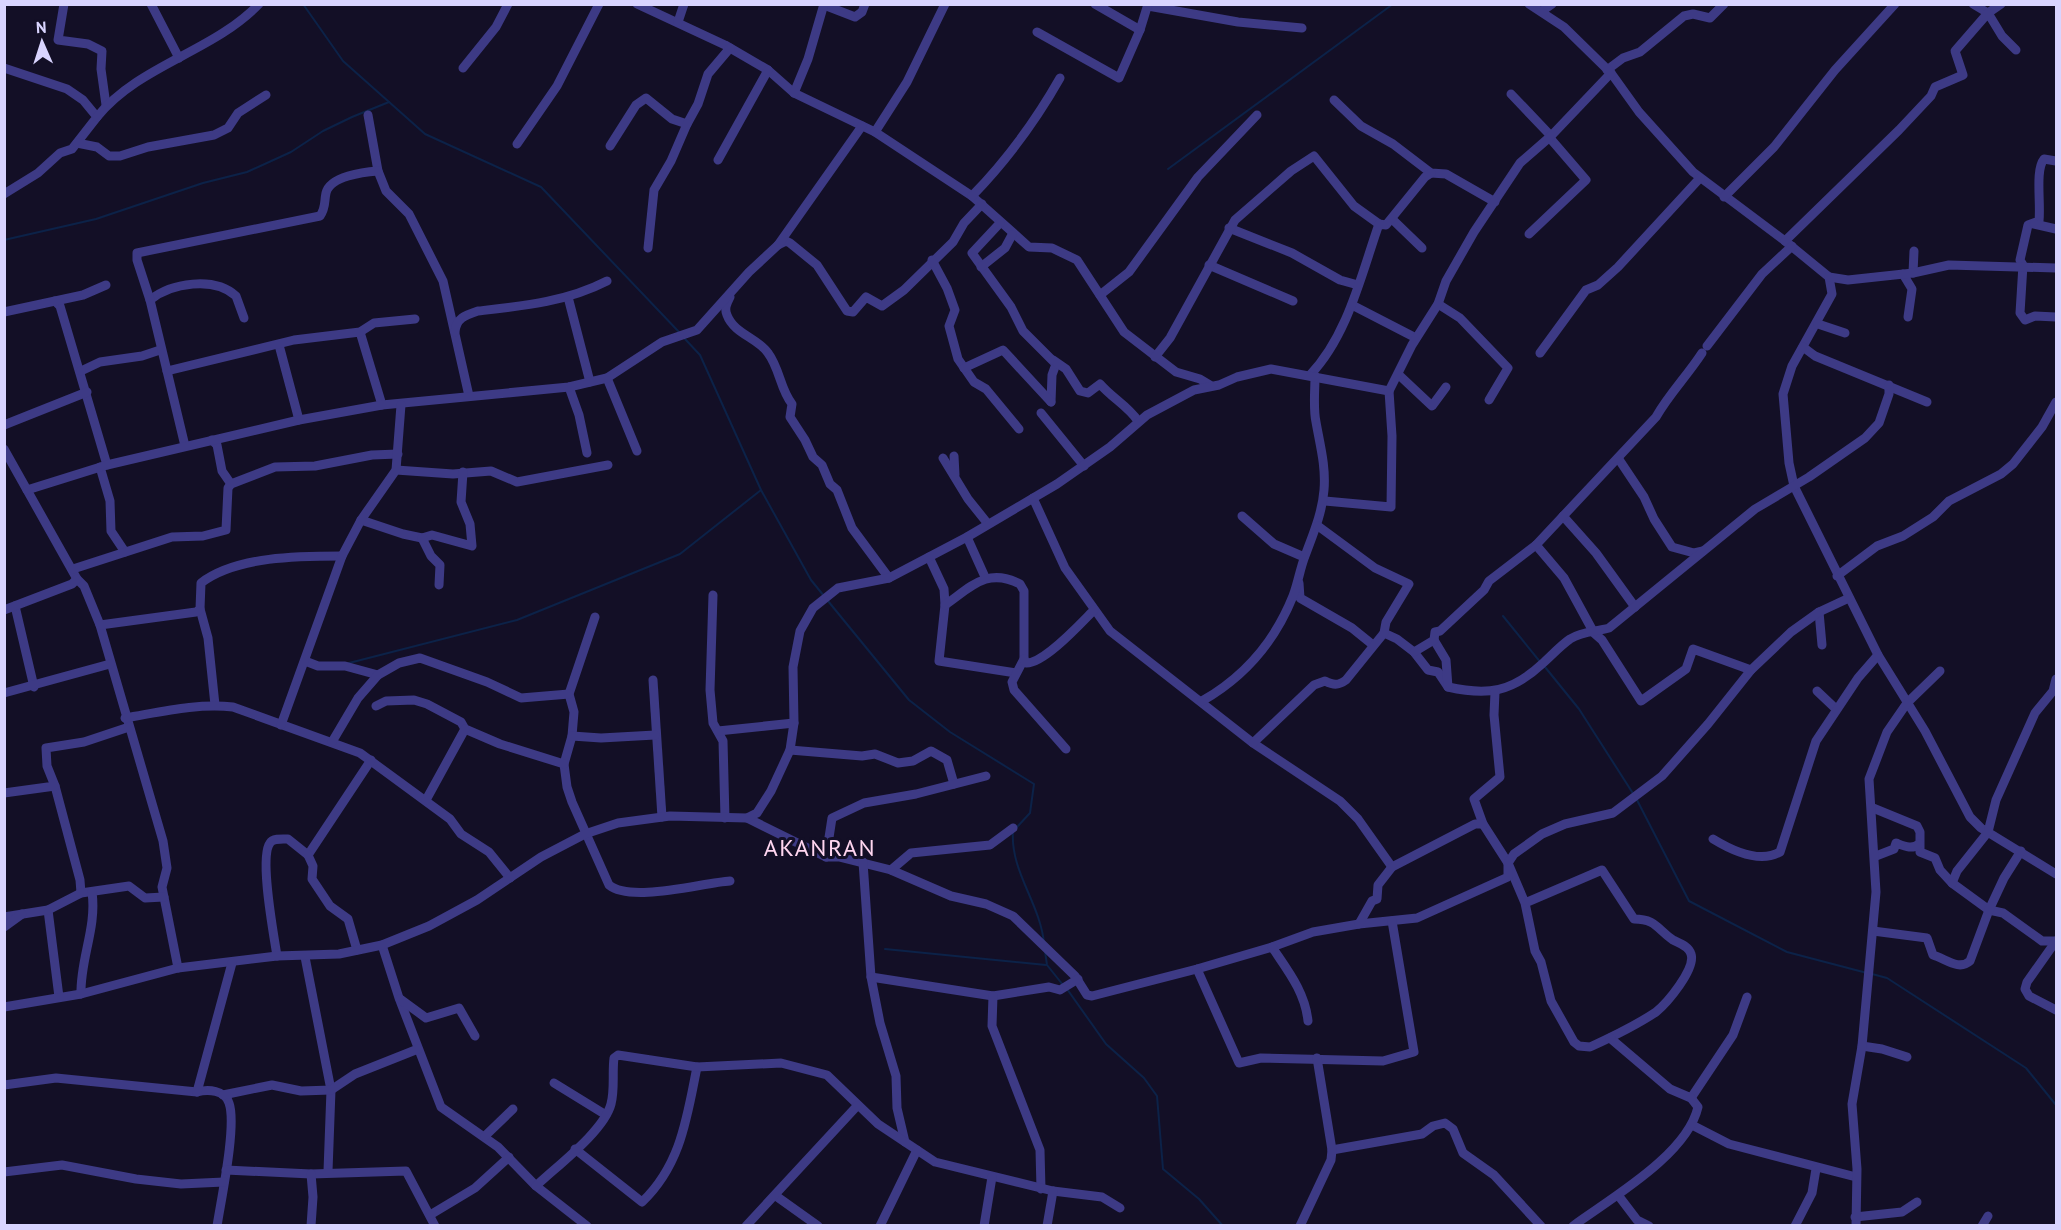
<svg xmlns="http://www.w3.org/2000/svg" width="2061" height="1230" viewBox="0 0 2061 1230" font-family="'PT Sans',sans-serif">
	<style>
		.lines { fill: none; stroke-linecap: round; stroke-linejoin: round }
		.stream { stroke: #0c2248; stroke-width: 2 }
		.minor { stroke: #3d3a85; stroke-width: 9 }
		.labels { text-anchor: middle; stroke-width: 6; stroke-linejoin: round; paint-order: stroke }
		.quarter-label { font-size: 24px; letter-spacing: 1.5px; fill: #ffd6f0; stroke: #130f26 }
	</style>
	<rect width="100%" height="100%" fill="#130f26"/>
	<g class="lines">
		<!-- stream -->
		<g class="stream">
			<path d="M303 4 343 61 425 134 541 187 679 332"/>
			<path d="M1168 169 1393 4"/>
			<path d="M4 240 96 219 203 183 247 172 291 152 323 131 352 117 389 102"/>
			<path d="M685 339 700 355 761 490 811 580 824 596"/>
			<path d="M828 601 909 700 950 732 1034 784 1030 813 1017 827"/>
			<path d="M1503 616 1541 663"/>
			<path d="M349 663 517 620 680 554 761 490"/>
			<path d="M1545 667 1579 709 1634 795"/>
			<path d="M1637 800 1689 901 1787 952 1867 973"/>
			<path d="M1013 831C1010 871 1040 903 1044 943"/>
			<path d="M885 949 1046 965"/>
			<path d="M1045 951 1047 965 1063 985"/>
			<path d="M1872 974 1887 978 2026 1068 2056 1105"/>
			<path d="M1067 989 1106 1044 1144 1078 1157 1096 1163 1169 1199 1199 1223 1226"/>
		</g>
		<!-- minor -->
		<g class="minor">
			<path d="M64 4 58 40 88 44 102 51 101 69 106 105"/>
			<path d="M151 4 179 58"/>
			<path d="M637 4 725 45 768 70 794 93 875 132 972 196 1029 247 1052 248 1077 260 1124 332 1176 372 1200 379 1210 385"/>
			<path d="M1973 4 1988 13 2001 4"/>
			<path d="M824 5 855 17 862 12 865 4"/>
			<path d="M1148 6 1238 22 1302 28"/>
			<path d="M1542 11 1552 4"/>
			<path d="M678 22 684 4"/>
			<path d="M1140 30 1148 4"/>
			<path d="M1037 32 1119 78 1140 30 1095 4"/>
			<path d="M4 68 67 89 83 100 97 117 72 149 60 153 38 173 4 194"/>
			<path d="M463 68 496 27 508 4"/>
			<path d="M1607 70 1623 58 1640 52 1684 16 1693 14 1710 18 1724 4"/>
			<path d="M1611 73 1639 112 1693 172 1785 241 1829 277 1832 294 1792 366 1783 394 1789 463 1794 486 1878 655 1925 731 1970 817 1981 828 2056 874"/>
			<path d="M794 93 808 59 824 4"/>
			<path d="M1511 94 1551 136"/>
			<path d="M1334 100 1361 126 1393 144 1431 173 1446 174 1495 202"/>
			<path d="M368 115 378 171 386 191 409 214 443 281 469 396"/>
			<path d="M97 117C139 65 213 52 259 4"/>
			<path d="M875 132 907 82 945 4"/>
			<path d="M77 143 97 147 109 156H120L148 147 214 135 228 128 238 113 266 95"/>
			<path d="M517 144 557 86 599 4"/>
			<path d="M610 146 636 105 646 98 672 119 687 124 698 104 708 74 730 48"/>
			<path d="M718 160 768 70"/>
			<path d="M2056 161 2044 159C2035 170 2041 203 2039 221L2028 225 2020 260 2023 265 2020 313 2025 320 2035 316 2056 317"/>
			<path d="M972 196C1007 160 1035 122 1060 78"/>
			<path d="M1724 197 1774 147 1835 70 1895 4"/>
			<path d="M1392 219 1422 248"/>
			<path d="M1000 223 972 253 1011 307 1023 331 1056 364 1052 375 1051 402"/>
			<path d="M2034 224 2056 229"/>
			<path d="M1229 228 1292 253 1340 280 1358 285"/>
			<path d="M1529 234 1586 180 1549 137"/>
			<path d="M1785 241 1899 130 1931 96 1935 87 1963 75 1955 51 1988 13 2002 36 2016 50"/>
			<path d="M778 245 786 241 790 243 817 265 847 311 853 312 866 297 882 306 904 290 953 242 964 223 982 204"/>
			<path d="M648 248 654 190 671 161 687 124"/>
			<path d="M932 260 947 288 955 310 949 326 958 359 974 382 986 389 1019 429"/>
			<path d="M1209 265 1293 301"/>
			<path d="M981 267 1005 248 1012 235"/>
			<path d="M1913 273 1914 251"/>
			<path d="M1903 274 1912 289 1908 317"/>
			<path d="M1829 277 1848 280 1913 273 1949 265 2056 268"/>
			<path d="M1100 295 1129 272 1198 177 1257 115"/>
			<path d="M568 297 590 382"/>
			<path d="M730 297C727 303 724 308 727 315 734 334 758 338 768 353 780 369 780 389 792 404L790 417 805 440 813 457 822 465 830 484 837 490 852 528 889 578"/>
			<path d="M150 300C171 283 214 276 236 296L244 318"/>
			<path d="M55 301 60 306 107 465"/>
			<path d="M1438 304 1460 318 1508 368 1489 400"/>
			<path d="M1352 305 1416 338"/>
			<path d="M4 312 83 295 106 285"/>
			<path d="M1818 324 1845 333"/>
			<path d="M360 332 382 405"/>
			<path d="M455 332C456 318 466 315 478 311 523 306 566 302 607 281"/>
			<path d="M279 345 299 420"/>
			<path d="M1707 346 1762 274 1792 246"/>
			<path d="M1803 347 1815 356 1927 402"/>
			<path d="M1540 353 1586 290 1598 285 1618 267 1700 178"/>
			<path d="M1155 357 1170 338 1235 220 1291 171 1314 156 1354 206 1379 224"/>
			<path d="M1053 360 1066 369 1080 391 1088 393 1100 384C1112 398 1128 406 1138 421"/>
			<path d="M964 368 1003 350 1051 402"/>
			<path d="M81 371 100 362 142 356 160 350"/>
			<path d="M167 371 294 340 360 332 374 323 415 319"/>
			<path d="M1310 375C1348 335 1361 275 1379 224L1386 225 1425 177 1431 173"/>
			<path d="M1399 375 1432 406 1446 387"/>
			<path d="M607 378 637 451"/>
			<path d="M569 387 579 415 587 453"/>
			<path d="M1041 413 1084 466"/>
			<path d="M4 425 87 392"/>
			<path d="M212 440 217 445 222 471 231 484"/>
			<path d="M185 446 150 300 137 260V253L320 216C326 208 324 202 326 193 330 176 364 172 378 171"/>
			<path d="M4 449 77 579 84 586 100 625 163 841 167 868 162 887 178 968"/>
			<path d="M954 456 955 475"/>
			<path d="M943 458 968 499 988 524"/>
			<path d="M1618 458 1644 497 1654 519 1672 547 1694 553 1703 551"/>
			<path d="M100 467 110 501 111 531 125 552"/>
			<path d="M396 470 453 474 491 471 517 482 608 465"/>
			<path d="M27 490 107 465 299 420 382 405 569 387 607 378 662 342 697 330 749 272 778 245 862 126"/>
			<path d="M1033 498 1065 568 1110 631 1253 743 1340 801 1358 819 1392 867"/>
			<path d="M1325 501 1391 507 1392 436 1389 391"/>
			<path d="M1242 516 1274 544 1304 557"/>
			<path d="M1563 516 1596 553 1635 607"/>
			<path d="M361 520 403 534 422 538 432 535 472 546 470 524 461 502 463 472"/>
			<path d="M967 537 985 577"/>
			<path d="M422 538 431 556 440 565 439 585"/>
			<path d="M1536 545 1564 578 1594 633 1602 640 1641 701 1686 669 1693 649 1751 670"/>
			<path d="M929 557 944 589 945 605 939 661 1016 673"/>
			<path d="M73 569 172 537 203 536 226 530 228 488 231 484 275 467 315 466 372 455 398 454"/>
			<path d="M1837 576 1877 546 1903 536 1933 517 1949 501 2001 474 2013 464 2042 427 2056 402"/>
			<path d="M1299 583 1300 598 1352 628 1373 645"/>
			<path d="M713 595 710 690 713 723 723 741 725 818"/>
			<path d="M945 605C971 587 987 567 1020 584L1024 591V659L1012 682 1014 690 1066 749"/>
			<path d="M15 606 34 687"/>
			<path d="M200 609 208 638 215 705"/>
			<path d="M4 610 72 584 77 579"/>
			<path d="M1819 612 1822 645"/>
			<path d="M595 617 569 694 574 712 572 736 564 764 567 787 572 802 609 885C631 903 701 883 730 881"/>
			<path d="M100 625 196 612 200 609 201 583C236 556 300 556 342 556"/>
			<path d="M1384 633 1397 639 1414 652 1428 670 1438 672 1448 687C1488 696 1512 692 1542 664 1551 656 1560 646 1570 639 1583 631 1595 632 1609 628L1755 509 1809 477 1865 438 1879 423 1889 394V385"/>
			<path d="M1434 640 1446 660 1448 687"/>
			<path d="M1414 652 1434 640 1435 632 1440 631 1484 590 1489 581 1536 545 1656 417C1669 394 1687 376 1702 353"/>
			<path d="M1024 659 1026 663C1044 664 1081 623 1094 610"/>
			<path d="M305 661 318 666H345L378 675"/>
			<path d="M653 680 662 817"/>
			<path d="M1817 691 1836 709"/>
			<path d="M1495 692 1494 715 1500 777 1474 799 1483 824 1508 863 1525 903 1535 951 1541 962 1551 1001 1574 1042 1579 1046 1590 1047C1612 1037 1635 1026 1656 1012 1667 1003 1696 969 1691 954 1689 946 1679 943 1673 940 1657 929 1656 919 1634 919L1602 870 1525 903"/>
			<path d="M4 693 110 664"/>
			<path d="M1202 701C1244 677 1275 641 1293 596 1298 583 1300 569 1305 556 1313 534 1322 514 1324 490 1326 466 1320 445 1316 422 1313 408 1315 391 1315 376"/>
			<path d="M376 706 386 701 414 700 427 704 461 722 465 729 500 744 564 764"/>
			<path d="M125 718C161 712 197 703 233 707L360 753 450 819 461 834 489 852 510 878"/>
			<path d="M281 725 342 556 361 520 396 470 401 405"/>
			<path d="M718 731 794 723"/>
			<path d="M572 736 601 738 655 735"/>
			<path d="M332 742 358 698 378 675 399 663 420 658 487 682 521 698 569 694"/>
			<path d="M1253 743 1314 685 1325 681C1333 685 1338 686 1346 680L1384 633 1386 622 1409 584 1375 568 1318 526"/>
			<path d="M790 750 862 756 875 754 898 763 913 761 931 751 947 760 954 784"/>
			<path d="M55 786 80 880 81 893"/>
			<path d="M4 793 55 786 47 766 46 748 84 742 129 727"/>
			<path d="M426 800 465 729"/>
			<path d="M1873 808 1917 826 1920 832V852L1935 858 1940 870 1952 883 1989 910 2003 913 2042 941H2056"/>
			<path d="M747 818 826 857H839L891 870 951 896 986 904 1013 916 1075 976 1087 995 1092 996 1197 969 1272 947 1313 932 1359 924 1417 918 1508 877V863L1514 854 1542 834 1565 824 1613 813 1662 776 1708 724 1751 670 1791 632 1819 612 1849 598"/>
			<path d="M1713 839C1731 850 1759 864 1780 852L1816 741 1858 678 1878 655"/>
			<path d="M308 855 371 760"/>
			<path d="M1876 856 1894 849 1896 843C1904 846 1912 850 1919 844"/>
			<path d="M826 857 832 818 864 803 916 794 986 776"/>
			<path d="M863 862 871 977 880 1023 896 1076 897 1108 905 1142"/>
			<path d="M891 870 911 853 990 845 1013 828"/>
			<path d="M1952 883 1957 871 1988 832 1996 800 2035 713 2053 691 2056 679"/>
			<path d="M48 910 59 997"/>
			<path d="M4 917 48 910 81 893 129 886 145 898 164 897"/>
			<path d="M1359 924 1372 901 1377 899 1378 885 1392 867 1475 824H1483"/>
			<path d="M4 927 22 914"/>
			<path d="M1873 931 1927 938 1933 955C1946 959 1959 971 1970 961L1989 910 2004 878 2021 851"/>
			<path d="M2056 941 2027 982 2025 989 2029 996 2056 1010"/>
			<path d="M382 945 399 998 441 1107 498 1147 536 1186 587 1226"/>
			<path d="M1272 947C1288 971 1305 992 1308 1021"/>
			<path d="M277 956C274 936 259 857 270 843 273 838 283 839 288 839L308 855 313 866 312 879 330 906 348 919 357 950"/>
			<path d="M305 957 331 1090 328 1171"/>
			<path d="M1197 969 1239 1063 1261 1058 1383 1061 1414 1052 1392 921"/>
			<path d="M871 977 993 996 1049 987 1060 990 1078 979"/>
			<path d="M81 994C80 959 97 928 92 892"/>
			<path d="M993 996 992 1026 1040 1150 1041 1189"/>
			<path d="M400 999 426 1018 459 1008 475 1036"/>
			<path d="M4 1007 81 994 178 968 277 956 339 954 382 945 429 926 477 900 541 857 585 834 618 823 670 816 747 818 757 813 771 791 790 750 794 723 793 667 800 631 813 608 838 588 889 578 967 537 1057 484 1110 447 1147 415 1194 390 1219 385 1237 377 1271 369 1389 391 1412 345 1438 304 1446 281 1474 232 1520 163 1551 136 1611 73 1564 27 1529 4"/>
			<path d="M1862 1046 1882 1049 1907 1057"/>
			<path d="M554 1083 606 1115"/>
			<path d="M4 1085 56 1078 197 1092C208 1089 225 1090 229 1103 237 1125 221 1200 217 1226"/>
			<path d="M197 1092 232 963"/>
			<path d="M223 1095 272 1085 301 1091 331 1090 355 1074 418 1049"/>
			<path d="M1691 1098 1733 1035 1747 997"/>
			<path d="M1692 1125 1729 1144 1856 1177"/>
			<path d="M485 1136 513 1109"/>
			<path d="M575 1149 642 1202C681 1165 687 1117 697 1067"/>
			<path d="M1332 1150 1422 1134 1433 1126 1445 1123 1453 1129 1463 1153 1494 1175 1541 1226"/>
			<path d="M226 1170 311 1174 406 1171 435 1226"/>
			<path d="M4 1172 62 1165 136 1179 181 1184 224 1182"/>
			<path d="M536 1186C557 1166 604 1131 611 1104 615 1089 612 1073 614 1058L618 1055 697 1067 781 1063 827 1075 878 1124 935 1162 1053 1191 1102 1197 1120 1208"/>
			<path d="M1618 1195 1637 1220 1649 1226"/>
			<path d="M776 1196 818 1226"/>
			<path d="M430 1215 475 1188 509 1157"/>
			<path d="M1855 1217 1902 1212 1917 1202"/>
			<path d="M311 1226 313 1197 311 1174"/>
			<path d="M746 1226 857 1106"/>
			<path d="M880 1226 917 1150"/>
			<path d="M984 1226 992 1177"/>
			<path d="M1047 1226 1053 1191"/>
			<path d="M1300 1226 1331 1160 1332 1150 1317 1058"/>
			<path d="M1573 1226C1611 1198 1687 1155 1698 1107L1691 1098 1670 1089 1610 1038"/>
			<path d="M1795 1226 1812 1193 1816 1169"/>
			<path d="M1856 1226 1857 1169 1852 1104 1862 1046 1876 892 1869 779 1887 732 1907 703 1940 671"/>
			<path d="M1982 1226 1988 1216"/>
		</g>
	</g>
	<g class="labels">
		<!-- quarter labels -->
		<g class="quarter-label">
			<text x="820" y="856">AKANRAN</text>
		</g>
	</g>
	<!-- border -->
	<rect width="2061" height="1230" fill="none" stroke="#d9d4ff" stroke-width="12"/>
	<!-- north arrow -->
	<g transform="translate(42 42) rotate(357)" stroke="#130f26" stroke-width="4.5" paint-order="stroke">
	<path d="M0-4.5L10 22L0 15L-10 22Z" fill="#d9d4ff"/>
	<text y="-9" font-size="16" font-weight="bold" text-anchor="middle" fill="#d9d4ff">N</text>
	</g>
</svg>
